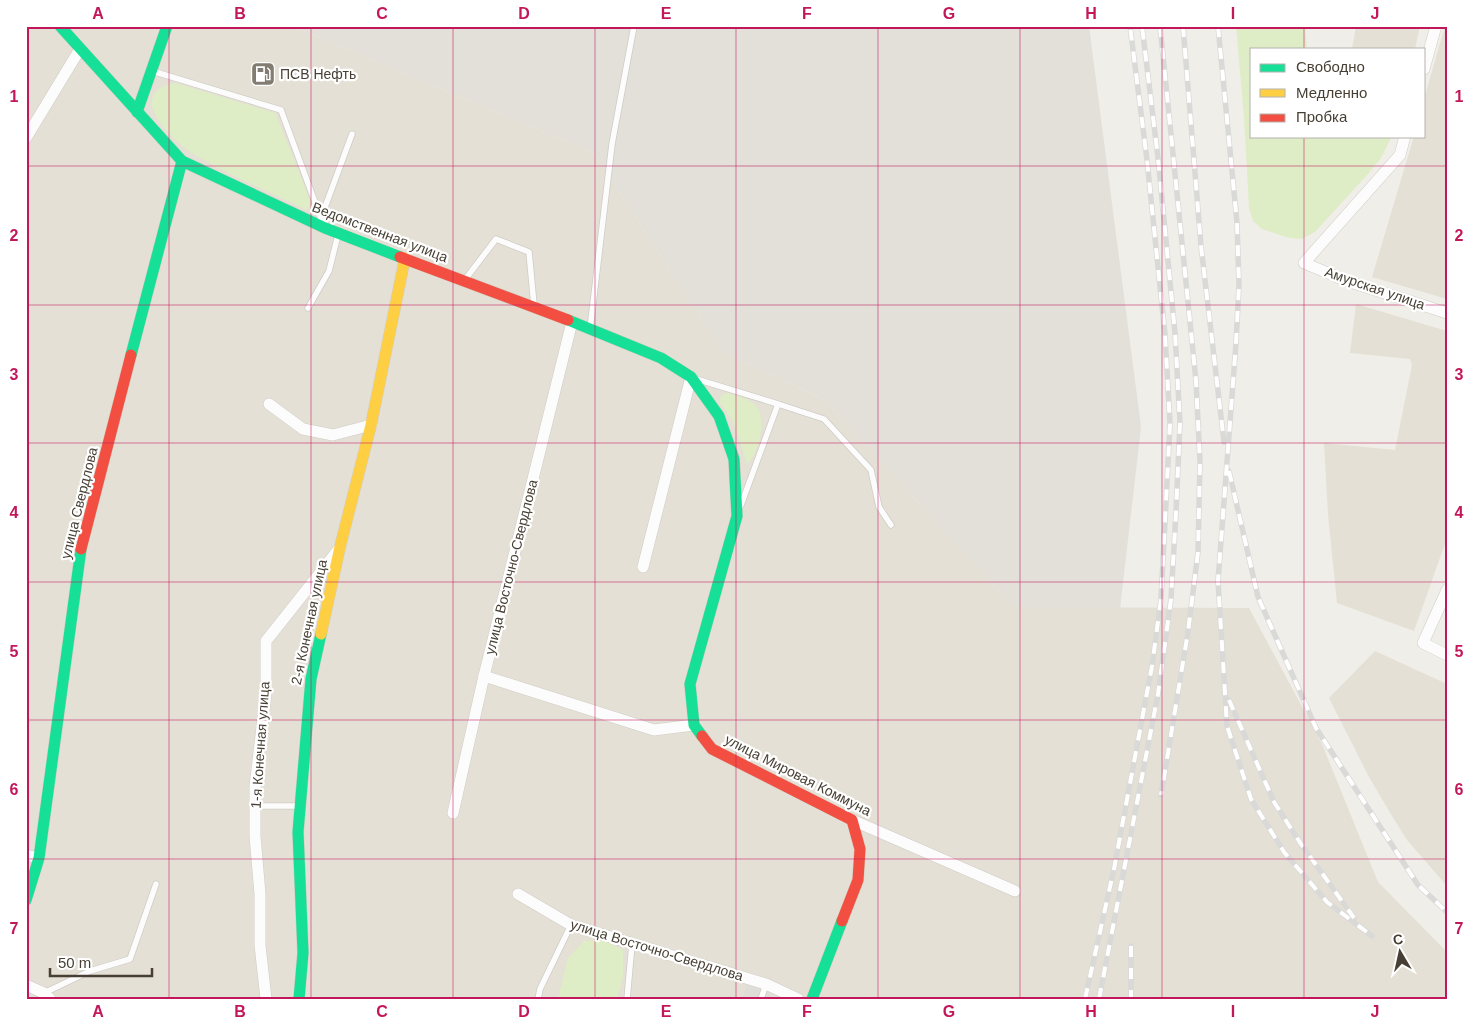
<svg xmlns="http://www.w3.org/2000/svg" width="1473" height="1025" viewBox="0 0 1473 1025" font-family="Arial,sans-serif">
	<style>
		.residential { fill: #e5e0d5 }
		.industrial { fill: #e3dfd9 }
		.green { fill: #deedc5 }
		.parking { fill: #dfddd8 }
		.lines { fill: none; stroke-linecap: round; stroke-linejoin: round }
		.lane-casing { stroke: #ceccc6; stroke-width: 7 }
		.street-casing { stroke: #ceccc6; stroke-width: 12 }
		.fast-casing { stroke: #d2ccbf; stroke-width: 12 }
		.slow-casing { stroke: #d2ccbf; stroke-width: 12 }
		.jam-casing { stroke: #d2ccbf; stroke-width: 12 }
		.lane { stroke: #fdfcfc; stroke-width: 5.5 }
		.street { stroke: #fdfcfc; stroke-width: 11 }
		.fast { stroke: #16e098; stroke-width: 11 }
		.slow { stroke: #ffcf43; stroke-width: 11 }
		.jam { stroke: #f24e42; stroke-width: 11 }
		.rail-casing { stroke: #d9d9d8; stroke-width: 5.5 }
		.rail { stroke: #fff; stroke-width: 4; stroke-dasharray: 11; stroke-linecap: butt }
		.grid { fill: none; stroke: #c2185b; stroke-width: 1; stroke-opacity: 0.55 }
		.labels { text-anchor: middle; stroke-width: 4.5; stroke-linejoin: round; paint-order: stroke }
		.poi-label { font-size: 14px; fill: #473f33; stroke: #fff; text-anchor: start }
		.street-label { font-size: 14px; fill: #473f33; stroke: #fff }
		.neatline { fill: none; stroke: #c2185b; stroke-width: 2 }
		.grid-label { font-size: 16px; text-anchor: middle; font-weight: bold; fill: #c2185b }
	</style>
	<rect width="100%" height="100%" fill="#f0eee8"/>
	<!-- residential -->
	<g class="residential">
		<path d="M26 26H292L594 153 723 352 825 400 1013 607 1249 608 1322 744 1378 882 1447 952V999H26Z"/>
		<path d="M1356 26H1420L1415 49H1352Z"/>
		<path d="M1445 26H1447V299L1372 277 1414 136H1424V99Z"/>
		<path d="M1356 304 1447 331V538L1414 631 1337 603 1328 515 1324 443 1395 450 1412 365 1410 359 1350 353Z"/>
		<path d="M1375 651 1447 684V886L1407 840 1392 816 1369 777 1329 698Z"/>
	</g>
	<!-- industrial -->
	<path class="industrial" d="M292 26H1089L1141 427 1120 609 1013 607 825 400 723 352 594 153Z"/>
	<!-- green -->
	<g class="green">
		<path d="M1236 26H1305L1307 49H1252V136H1392L1381 158 1368 174 1315 232 1302 239 1289 238 1262 229 1253 221 1249 208 1244 118Z"/>
		<path d="M175 83 275 113 311 202 310 207 306 210C268 191 228 175 192 153 179 145 148 116 152 100 155 88 164 85 175 83Z"/>
		<path d="M728 393C737 396 750 399 756 406 767 418 759 455 747 464L733 421 720 403V398L722 395Z"/>
		<path d="M601 939 623 950V976L617 999H558L568 958 584 941Z"/>
	</g>
	<!-- parking -->
	<path class="parking" d="M748 982 765 988 771 996 770 999H742Z"/>
	<g class="lines">
		<defs>
			<g id="lane">
				<path d="M152 71 281 110 323 224"/>
				<path d="M321 218 352 134"/>
				<path d="M464 281 496 239 529 252 534 305"/>
				<path d="M308 308 329 271 338 235"/>
				<path d="M590 329 612 144 634 26"/>
				<path d="M696 379 778 404"/>
				<path d="M741 505 778 404 824 419 871 470 879 507 891 525"/>
				<path d="M255 806H300"/>
				<path d="M44 993 90 971 130 959 156 884"/>
				<path d="M538 999 540 989 571 925"/>
				<path d="M627 999 632 944"/>
				<path d="M761 999 766 984"/>
			</g>
			<g id="street">
				<path d="M1424 69 1436 26"/>
				<path d="M1405 136 1400 155 1304 263 1347 281 1447 313"/>
				<path d="M26 138 80 49"/>
				<path d="M269 404 303 429 333 435 371 425"/>
				<path d="M643 567 691 377"/>
				<path d="M1447 590 1423 643 1447 655"/>
				<path d="M484 676 654 730 694 725"/>
				<path d="M453 813 484 676 572 322"/>
				<path d="M852 820 1015 891"/>
				<path d="M26 855 39 858"/>
				<path d="M518 894 571 925 766 984 798 999"/>
				<path d="M26 985 44 993 50 999"/>
				<path d="M266 999 260 945V894L255 836V786L266 693V641L339 549"/>
			</g>
			<g id="fast">
				<path d="M60 26 182 161 325 228 400 257"/>
				<path d="M137 112 167 26"/>
				<path d="M568 320 661 358 691 377 719 416 734 459 737 516 690 684 694 725 702 736"/>
				<path d="M131 355 182 161"/>
				<path d="M26 900 39 858 81 549"/>
				<path d="M299 999 303 953 298 832 311 679 321 634"/>
				<path d="M812 999 842 921"/>
			</g>
			<path id="slow" d="M321 634 340 547 371 425 405 258"/>
			<g id="jam">
				<path d="M400 257 568 320"/>
				<path d="M81 549 131 355"/>
				<path d="M702 736 712 749 852 820 860 849 858 880 842 921"/>
			</g>
		</defs>
		<!-- lane casing -->
		<use href="#lane" class="lane-casing"/>
		<!-- street casing -->
		<use href="#street" class="street-casing"/>
		<!-- fast casing -->
		<use href="#fast" class="fast-casing"/>
		<!-- slow casing -->
		<use href="#slow" class="slow-casing"/>
		<!-- jam casing -->
		<use href="#jam" class="jam-casing"/>
		<!-- lane -->
		<use href="#lane" class="lane"/>
		<!-- street -->
		<use href="#street" class="street"/>
		<!-- fast -->
		<use href="#fast" class="fast"/>
		<!-- slow -->
		<use href="#slow" class="slow"/>
		<!-- jam -->
		<use href="#jam" class="jam"/>
		<defs>
			<g id="rail">
				<path d="M1160 26 1196 381 1200 462 1198 552 1188 632 1161 795"/>
				<path d="M1183 26 1201 246 1224 442"/>
				<path d="M1218 26 1237 223 1239 285 1236 343 1218 581 1227 726 1251 799 1284 852 1327 902 1372 936"/>
				<path d="M1229 471 1258 597 1316 728 1418 885 1447 912"/>
				<path d="M1229 700 1274 802 1299 841 1354 918"/>
				<path d="M1131 946V999"/>
				<path d="M1085 999 1114 869 1152 666 1161 599 1170 424 1165 335 1147 160 1130 26"/>
				<path d="M1099 999 1158 694 1171 599 1176 512 1180 423 1175 333 1158 158 1142 26"/>
			</g>
		</defs>
		<!-- rail casing -->
		<use href="#rail" class="rail-casing"/>
		<!-- rail -->
		<use href="#rail" class="rail"/>
	</g>
	<!-- grid -->
	<path class="grid" d="M169 26V999M311 26V999M453 26V999M595 26V999M736 26V999M878 26V999M1020 26V999M1162 26V999M1304 26V49M1304 136V999M26 166H1447M26 305H1447M26 443H1447M26 582H1447M26 720H1447M26 859H1447"/>
	<!-- icons -->
	<defs>
		<symbol id="fuel-square" viewBox="-11 -11 22 22"><rect x="-9" y="-9" width="18" height="18" rx="4" fill="#827c72" stroke="#fff"/><path d="M-5.5-6h7V0h2V4h1.3V-2.5L3-4.5l.8-.8L6-3V5H2.5V1h-1V6h-7ZM-4.2-4.7v3.2H.2V-4.7Z" fill="#fff"/></symbol>
	</defs>
	<g fill-rule="evenodd">
		<use href="#fuel-square" x="249" y="60" width="28" height="28"/>
	</g>
	<g class="labels">
		<!-- poi labels -->
		<g class="poi-label">
			<text x="280" y="79">ПСВ Нефть</text>
		</g>
		<!-- street labels -->
		<g class="street-label">
			<text transform="translate(380 232) rotate(21)" y="5">Ведомственная улица</text>
			<text transform="translate(1375 288) rotate(19)" y="5">Амурская улица</text>
			<text transform="translate(79 503) rotate(-76)" y="5">улица Свердлова</text>
			<text transform="translate(511 567) rotate(-76)" y="5">улица Восточно-Свердлова</text>
			<text transform="translate(309 622) rotate(-78)" y="5">2-я Конечная улица</text>
			<text transform="translate(260 745) rotate(-86)" y="5">1-я Конечная улица</text>
			<text transform="translate(798 775) rotate(27)" y="5">улица Мировая Коммуна</text>
			<text transform="translate(657 950) rotate(17)" y="5">улица Восточно-Свердлова</text>
		</g>
	</g>
	<!-- border -->
	<rect width="1473" height="1025" fill="none" stroke="#ffffff" stroke-width="55"/>
	<!-- legend -->
	<rect x="1250" y="48" width="175" height="90" fill="#ffffff" stroke="#b5b2ad"/>
	<rect x="1260" y="64" width="25" height="8" fill="#16e098" stroke="#b5b2ad"/>
	<text x="1296" y="72" font-size="15" fill="#473f33">Свободно</text>
	<rect x="1260" y="89" width="25" height="8" fill="#ffcf43" stroke="#b5b2ad"/>
	<text x="1296" y="98" font-size="15" fill="#473f33">Медленно</text>
	<rect x="1260" y="114" width="25" height="8" fill="#f24e42" stroke="#b5b2ad"/>
	<text x="1296" y="122" font-size="15" fill="#473f33">Пробка</text>
	<!-- north arrow -->
	<g transform="translate(1400 952) rotate(351)" stroke="#ffffff" stroke-width="4" paint-order="stroke">
	<path d="M0-4L9 19L0 12L-9 19Z" fill="#473f33"/>
	<text y="-8" font-size="14" font-weight="bold" text-anchor="middle" fill="#473f33">С</text>
	</g>
	<!-- scale -->
	<path d="M50 968v8h102v-8" fill="none" stroke="#473f33" stroke-width="2.5"/>
	<text x="58" y="968" font-size="15" fill="#473f33" stroke="#ffffff" stroke-width="4" paint-order="stroke">50 m</text>
	<rect x="28" y="28" width="1418" height="970" class="neatline"/>
	<g class="grid-label">
		<text x="98" y="19">A</text>
		<text x="240" y="19">B</text>
		<text x="382" y="19">C</text>
		<text x="524" y="19">D</text>
		<text x="666" y="19">E</text>
		<text x="807" y="19">F</text>
		<text x="949" y="19">G</text>
		<text x="1091" y="19">H</text>
		<text x="1233" y="19">I</text>
		<text x="1375" y="19">J</text>
		<text x="14" y="102">1</text>
		<text x="1459" y="102">1</text>
		<text x="14" y="241">2</text>
		<text x="1459" y="241">2</text>
		<text x="14" y="380">3</text>
		<text x="1459" y="380">3</text>
		<text x="14" y="518">4</text>
		<text x="1459" y="518">4</text>
		<text x="14" y="657">5</text>
		<text x="1459" y="657">5</text>
		<text x="14" y="795">6</text>
		<text x="1459" y="795">6</text>
		<text x="14" y="934">7</text>
		<text x="1459" y="934">7</text>
		<text x="98" y="1017">A</text>
		<text x="240" y="1017">B</text>
		<text x="382" y="1017">C</text>
		<text x="524" y="1017">D</text>
		<text x="666" y="1017">E</text>
		<text x="807" y="1017">F</text>
		<text x="949" y="1017">G</text>
		<text x="1091" y="1017">H</text>
		<text x="1233" y="1017">I</text>
		<text x="1375" y="1017">J</text>
	</g>
</svg>
